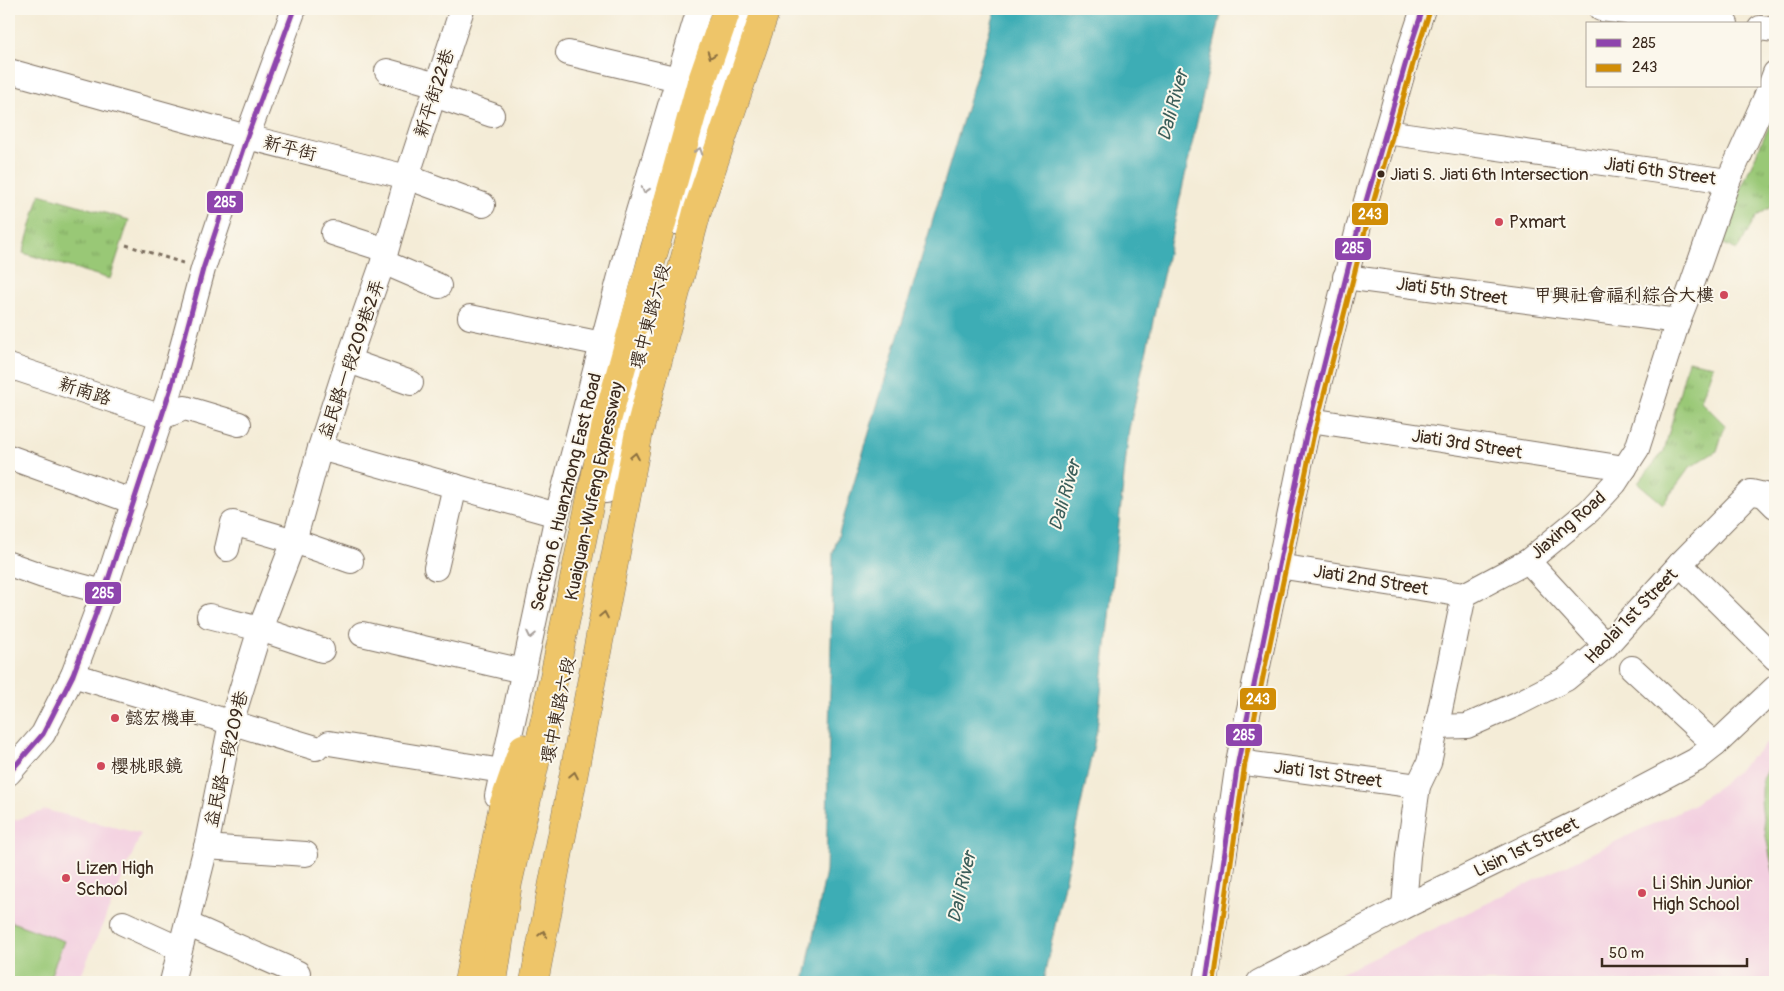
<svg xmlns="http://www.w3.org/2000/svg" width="1784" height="991" viewBox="0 0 1784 991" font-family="Pangolin,'LXGW WenKai TC',sans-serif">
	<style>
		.built { fill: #f3cfe0 }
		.park { fill: url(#park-tufts); stroke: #6a794a }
		.garden { fill: #99c876; stroke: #6a794a }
		.water { fill: #3cadb5; stroke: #3c6c6a }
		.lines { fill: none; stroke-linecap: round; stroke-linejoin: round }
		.minor-casing { stroke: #7c6e5f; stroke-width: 26 }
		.highway-casing { stroke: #7c6e5f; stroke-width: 29 }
		.path { stroke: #7c6e5f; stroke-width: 3; stroke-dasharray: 4 4; stroke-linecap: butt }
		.minor { stroke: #fff; stroke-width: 24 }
		.highway { stroke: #eec569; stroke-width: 28 }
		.bus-1-casing { stroke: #fbf7ec; stroke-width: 9 }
		.bus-2-casing { stroke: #fbf7ec; stroke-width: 9 }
		.bus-1 { stroke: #8e44ad; stroke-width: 5 }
		.bus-2 { stroke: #d18d06; stroke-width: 5 }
		.oneway { stroke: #8c7040 }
		.oneway2 { stroke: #a79f9a }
		.bus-dot { fill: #3b2a1e; stroke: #fbf7ec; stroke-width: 2 }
		.poi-dot { fill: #d1495b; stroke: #fbf7ec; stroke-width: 2 }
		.labels { text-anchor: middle; stroke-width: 4; stroke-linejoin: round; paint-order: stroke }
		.bus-label { font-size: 17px; fill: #3b2a1e; stroke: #fbf7ec; text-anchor: start }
		.street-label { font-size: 18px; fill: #3b2a1e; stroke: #fbf7ec }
		.poi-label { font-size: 18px; fill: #3b2a1e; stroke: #fbf7ec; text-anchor: start }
		.water-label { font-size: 19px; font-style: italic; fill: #3b5e5a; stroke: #fbf7ec }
		.line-badge { stroke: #fbf7ec; stroke-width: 2 }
		.badge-label { font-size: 14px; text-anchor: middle; font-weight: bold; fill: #fff }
	</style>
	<defs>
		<pattern id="park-tufts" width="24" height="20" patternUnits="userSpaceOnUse" patternTransform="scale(1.25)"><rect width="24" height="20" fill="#99c876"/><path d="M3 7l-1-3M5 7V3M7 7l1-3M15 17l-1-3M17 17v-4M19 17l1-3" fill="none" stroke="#7ea360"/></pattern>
	</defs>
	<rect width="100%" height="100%" fill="#fbf7ec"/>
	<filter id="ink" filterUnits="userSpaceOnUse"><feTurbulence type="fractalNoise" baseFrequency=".02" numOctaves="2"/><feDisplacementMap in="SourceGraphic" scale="10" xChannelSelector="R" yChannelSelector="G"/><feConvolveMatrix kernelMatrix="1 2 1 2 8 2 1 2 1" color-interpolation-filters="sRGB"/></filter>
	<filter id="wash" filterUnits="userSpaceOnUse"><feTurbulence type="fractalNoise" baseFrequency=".0096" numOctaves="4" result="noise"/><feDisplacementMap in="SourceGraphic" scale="20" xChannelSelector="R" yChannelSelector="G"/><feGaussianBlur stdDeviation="1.12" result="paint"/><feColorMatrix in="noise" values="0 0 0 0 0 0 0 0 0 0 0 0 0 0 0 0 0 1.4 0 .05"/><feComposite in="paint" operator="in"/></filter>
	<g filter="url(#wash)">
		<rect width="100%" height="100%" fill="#f4ecd7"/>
		<!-- built -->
		<g class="built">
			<path d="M1775 736V982H1323L1694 804 1721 785Z"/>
			<path d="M46 810 141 834 78 982H9V822Z"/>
		</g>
		<!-- park -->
		<g class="park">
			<path d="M1775 113V204L1757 216 1737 250 1717 241Z"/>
			<path d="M40 194 129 220 110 279 23 253Z"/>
			<path d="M1688 361 1713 366 1701 401 1725 425 1717 451 1690 467 1663 504 1638 483 1664 451Z"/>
		</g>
		<!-- garden -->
		<g class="garden">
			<path d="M1775 760V881C1771 859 1757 803 1762 783 1764 773 1768 767 1775 760Z"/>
			<path d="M9 921 64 941 48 982H20L9 978Z"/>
		</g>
		<!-- water -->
		<path class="water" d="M996 9H1222L1129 429 1097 730 1043 982H804L826 871 833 553Z"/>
	</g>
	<g filter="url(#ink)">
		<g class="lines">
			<defs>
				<g id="minor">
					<path d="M1601 9 1726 24"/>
					<path d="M1760 28 1775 30"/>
					<path d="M568 53 678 79"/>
					<path d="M9 71 247 137 407 177 483 205"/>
					<path d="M387 71 437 85"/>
					<path d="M434 95 492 115"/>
					<path d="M1386 132 1728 181"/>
					<path d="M676 222 747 9"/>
					<path d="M333 233 386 250"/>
					<path d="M383 262 439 286"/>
					<path d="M1345 277 1678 321"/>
					<path d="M470 317 602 344"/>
					<path d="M349 361 411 383"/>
					<path d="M9 366 162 417 185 408 239 424"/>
					<path d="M1310 420 1625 468"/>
					<path d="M320 448 557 515"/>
					<path d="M9 457 134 502"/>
					<path d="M606 491 619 429 654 303"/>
					<path d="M227 549 233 523 294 541 351 561"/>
					<path d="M1528 561 1606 646"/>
					<path d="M9 564 43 576 104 592"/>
					<path d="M1680 564 1775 658"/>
					<path d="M1278 566 1464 595"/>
					<path d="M436 568 455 486"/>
					<path d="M209 616 260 629 322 650"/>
					<path d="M362 634 523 671"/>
					<path d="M1632 668 1715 745"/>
					<path d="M73 675 316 748"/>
					<path d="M1436 727 1467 726 1517 704 1566 679 1606 646 1680 564 1751 492 1764 495 1775 506"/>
					<path d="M329 743 502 771"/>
					<path d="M1238 762 1418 786"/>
					<path d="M9 773 43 734 73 675 104 592 171 388 203 269 247 137 294 9"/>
					<path d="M497 796 557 515 629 242 699 9"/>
					<path d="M206 847 306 854"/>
					<path d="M1404 907 1408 856 1418 786 1429 763 1464 595 1528 561 1589 511 1615 483 1637 449 1678 321 1689 293 1728 181 1765 99 1775 73"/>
					<path d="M123 923 180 949"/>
					<path d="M187 924 298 973"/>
					<path d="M172 982 206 847 231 723 260 629 294 541 320 448 347 364 383 262 407 177 462 9"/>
					<path d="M1206 982 1238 762 1306 436 1358 229 1410 48 1423 9"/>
					<path d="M1259 982 1404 907 1582 820 1696 760 1715 745 1775 688"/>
				</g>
				<g id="highway">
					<path d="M468 982 503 806 523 748"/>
					<path d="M493 982 508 883 548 706 606 424 700 86 727 9"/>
					<path d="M534 982 639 432 697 212 766 9"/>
				</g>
			</defs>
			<!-- minor casing -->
			<use href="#minor" class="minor-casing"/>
			<!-- highway casing -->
			<use href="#highway" class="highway-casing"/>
			<!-- path -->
			<path class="path" d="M126 245 183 263"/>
			<!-- minor -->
			<use href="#minor" class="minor"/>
			<!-- highway -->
			<use href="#highway" class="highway"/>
			<defs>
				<g id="bus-1">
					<path d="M9 773 43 734 73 675 104 592 171 388 203 269 247 137 294 9"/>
					<path d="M1206 982 1238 762 1306 436 1358 229 1410 48 1423 9"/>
				</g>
				<path id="bus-2" d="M1214 982 1245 763 1313 438 1365 231 1417 50 1430 11"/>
			</defs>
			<!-- bus-1 casing -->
			<use href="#bus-1" class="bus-1-casing"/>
			<!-- bus-2 casing -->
			<use href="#bus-2" class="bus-2-casing"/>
			<!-- bus-1 -->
			<use href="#bus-1" class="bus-1"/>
			<!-- bus-2 -->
			<use href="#bus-2" class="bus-2"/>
		</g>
		<!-- one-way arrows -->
		<defs><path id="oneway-chevron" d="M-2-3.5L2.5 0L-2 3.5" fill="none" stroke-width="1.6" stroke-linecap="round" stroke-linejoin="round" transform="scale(1.25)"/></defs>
		<g class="oneway">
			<use href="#oneway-chevron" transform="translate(711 55) rotate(109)"/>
			<use href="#oneway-chevron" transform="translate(635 456) rotate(-79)"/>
			<use href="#oneway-chevron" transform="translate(604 615) rotate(-79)"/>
			<use href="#oneway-chevron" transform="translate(574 775) rotate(-79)"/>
			<use href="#oneway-chevron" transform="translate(543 934) rotate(-79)"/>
		</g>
		<g class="oneway2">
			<use href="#oneway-chevron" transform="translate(699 151) rotate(-71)"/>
			<use href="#oneway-chevron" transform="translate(645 190) rotate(107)"/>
			<use href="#oneway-chevron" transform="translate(531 635) rotate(102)"/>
		</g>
	</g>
	<!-- markers -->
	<circle class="bus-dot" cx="1381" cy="174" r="4.5"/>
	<g class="poi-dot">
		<circle cx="1499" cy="222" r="5"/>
		<circle cx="1724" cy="295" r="5"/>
		<circle cx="115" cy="718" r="5"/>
		<circle cx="101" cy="766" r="5"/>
		<circle cx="66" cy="878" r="5"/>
		<circle cx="1642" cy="893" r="5"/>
	</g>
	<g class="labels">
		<!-- bus labels -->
		<g class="bus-label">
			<text x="1390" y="180">Jiati S. Jiati 6th Intersection</text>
		</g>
		<!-- street labels -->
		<g class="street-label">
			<text transform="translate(434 93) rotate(-72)" y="6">新平街22巷</text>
			<text transform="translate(290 148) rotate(14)" y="6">新平街</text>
			<text transform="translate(1660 171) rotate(8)" y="6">Jiati 6th Street</text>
			<text transform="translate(1452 291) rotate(8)" y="6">Jiati 5th Street</text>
			<text transform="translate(650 316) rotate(-75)" y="6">環中東路六段</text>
			<text transform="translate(351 359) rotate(-71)" y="6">益民路一段209巷2弄</text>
			<text transform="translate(85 391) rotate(18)" y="6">新南路</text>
			<text transform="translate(1467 444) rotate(9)" y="6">Jiati 3rd Street</text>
			<text transform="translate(594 491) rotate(-78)" y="6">Kuaiguan-Wufeng Expressway</text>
			<text transform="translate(566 492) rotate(-76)" y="6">Section 6, Huanzhong East Road</text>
			<text transform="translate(1568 525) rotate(-41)" y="6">Jiaxing Road</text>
			<text transform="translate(1371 580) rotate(9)" y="6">Jiati 2nd Street</text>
			<text transform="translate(1631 616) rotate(-46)" y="6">Haolai 1st Street</text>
			<text transform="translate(558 710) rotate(-78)" y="6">環中東路六段</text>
			<text transform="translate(226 759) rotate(-77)" y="6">益民路一段209巷</text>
			<text transform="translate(1328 774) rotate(8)" y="6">Jiati 1st Street</text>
			<text transform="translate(1526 847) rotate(-26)" y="6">Lisin 1st Street</text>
		</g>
		<!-- poi labels -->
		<g class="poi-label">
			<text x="1509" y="228">Pxmart</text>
			<text x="1714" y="301" text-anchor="end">甲興社會福利綜合大樓</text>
			<text x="125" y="724">懿宏機車</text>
			<text x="111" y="772">櫻桃眼鏡</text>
			<text x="76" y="874">Lizen High<tspan x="76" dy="21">School</tspan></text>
			<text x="1652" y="889">Li Shin Junior<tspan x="1652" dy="21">High School</tspan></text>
		</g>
		<!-- water labels -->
		<g class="water-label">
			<text transform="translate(1172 105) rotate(-75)" y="7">Dali River</text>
			<text transform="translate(1064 495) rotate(-74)" y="7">Dali River</text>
			<text transform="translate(961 887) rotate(-77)" y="7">Dali River</text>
		</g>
	</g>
	<g class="line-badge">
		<rect x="206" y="190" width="38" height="24" rx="5" fill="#8e44ad"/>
		<rect x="1351" y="202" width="38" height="24" rx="5" fill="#d18d06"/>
		<rect x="1334" y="237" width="38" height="24" rx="5" fill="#8e44ad"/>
		<rect x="84" y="581" width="38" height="24" rx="5" fill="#8e44ad"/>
		<rect x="1239" y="687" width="38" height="24" rx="5" fill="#d18d06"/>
		<rect x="1225" y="723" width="38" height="24" rx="5" fill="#8e44ad"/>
	</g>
	<g class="badge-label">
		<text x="225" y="207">285</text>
		<text x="1370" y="219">243</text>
		<text x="1353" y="253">285</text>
		<text x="103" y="598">285</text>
		<text x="1258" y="704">243</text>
		<text x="1244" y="740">285</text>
	</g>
	<!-- margin -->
	<rect width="1784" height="991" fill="none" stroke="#fbf7ec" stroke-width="30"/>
	<!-- legend -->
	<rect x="1586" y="22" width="175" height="65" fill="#fbf7ec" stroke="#aea59a"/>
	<rect x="1596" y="39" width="25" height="8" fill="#8e44ad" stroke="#aea59a"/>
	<text x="1632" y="48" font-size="15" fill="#3b2a1e">285</text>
	<rect x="1596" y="64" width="25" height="8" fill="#d18d06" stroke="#aea59a"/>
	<text x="1632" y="72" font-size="15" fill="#3b2a1e">243</text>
	<!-- scale -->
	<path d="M1602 958v8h145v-8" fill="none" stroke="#3b2a1e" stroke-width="2.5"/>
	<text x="1609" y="958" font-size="15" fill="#3b2a1e" stroke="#fbf7ec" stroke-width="4" paint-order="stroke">50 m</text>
</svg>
